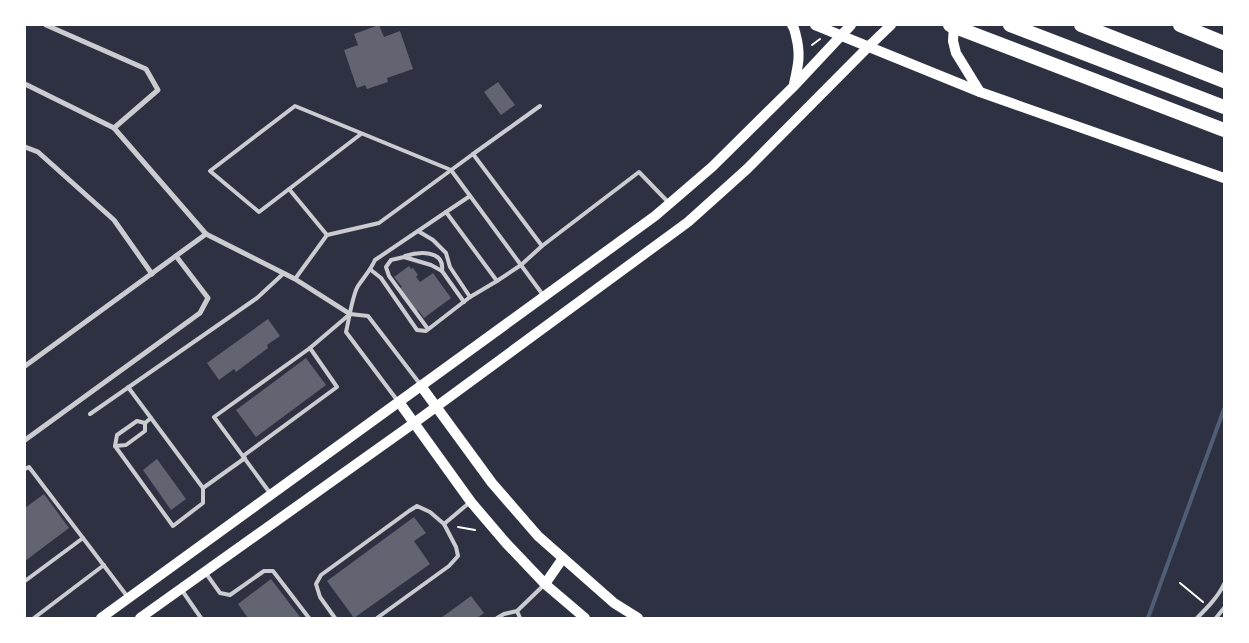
<svg xmlns="http://www.w3.org/2000/svg" width="1249" height="643" viewBox="0 0 1249 643" font-family="'Nunito Sans',sans-serif">
	<style>
		.lines { fill: none; stroke-linecap: round; stroke-linejoin: round }
		.stream { stroke: #4f5d75; stroke-width: 4 }
		.building { fill: #626471 }
		.path { stroke: #fff; stroke-width: 2 }
		.service { stroke: #caccd0; stroke-width: 4 }
		.minor { stroke: #caccd0; stroke-width: 5 }
		.secondary { stroke: #fff; stroke-width: 10 }
		.motorway { stroke: #fff; stroke-width: 14 }
	</style>
	<rect width="100%" height="100%" fill="#2d3142"/>
	<g class="lines">
		<!-- stream -->
		<path class="stream" d="M1148 618 1224 409"/>
	</g>
	<!-- building -->
	<g class="building">
		<path d="M379 25 384 37 400 31 413 69 387 78 388 82 367 89 365 85 357 88 344 50 358 45 354 34Z"/>
		<path d="M498 82 515 105 501 115 484 92Z"/>
		<path d="M409 266 411 269 413 268 418 275 416 277 420 282 433 273 451 298 424 318 418 310 417 311 400 288 402 287 394 277Z"/>
		<path d="M268 319 280 336 267 345 268 348 236 372 234 369 219 380 207 363Z"/>
		<path d="M306 358 326 385 256 437 236 410Z"/>
		<path d="M157 459 186 499 171 510 143 470Z"/>
		<path d="M44 494 69 528 25 561V508Z"/>
		<path d="M414 517 426 533 414 541 430 564 354 618 327 581Z"/>
		<path d="M271 579 300 617 299 618H248L238 604Z"/>
		<path d="M471 596 484 613 477 618H441Z"/>
	</g>
	<g class="lines">
		<!-- path -->
		<g class="path">
			<path d="M812 45 820 39"/>
			<path d="M458 527 475 530"/>
			<path d="M1180 583 1203 602"/>
		</g>
		<!-- service -->
		<g class="service">
			<path d="M540 106 473 154 542 246"/>
			<path d="M361 134 259 212 210 171 295 106 451 170 543 295"/>
			<path d="M289 189 327 235 379 223 473 154"/>
			<path d="M446 212 470 196"/>
			<path d="M418 231 433 240 446 253 450 267 470 297"/>
			<path d="M405 256C418 252 445 249 442 271"/>
			<path d="M371 270 381 278 417 330 426 331 470 297 497 281"/>
			<path d="M295 279 327 235"/>
			<path d="M428 329 389 276 386 267 391 260 404 257 431 265 442 271 464 302"/>
			<path d="M128 387 203 488 245 458"/>
			<path d="M397 400 346 332C349 320 352 296 358 286 364 277 370 271 375 260L446 212 497 281 521 265 542 246 639 172 669 203"/>
			<path d="M90 414 257 298 284 273"/>
			<path d="M151 418 145 423 137 421 117 435 115 446 173 526 203 503V488"/>
			<path d="M115 446 126 445 145 431V423"/>
			<path d="M243 456 337 387 310 348"/>
			<path d="M25 469 29 467 127 596"/>
			<path d="M270 493 214 417 310 348 350 314 368 316 420 384"/>
			<path d="M205 572 220 593 230 595 264 571H273L309 618"/>
			<path d="M25 581 83 538"/>
			<path d="M181 589 201 618"/>
			<path d="M517 611 520 618"/>
			<path d="M34 618 104 565"/>
			<path d="M335 618 320 597 316 584 321 575 409 511 417 506 430 512 444 524 469 503"/>
			<path d="M377 618 449 566 458 556 456 547 444 524"/>
			<path d="M497 618 504 614 517 611 544 585"/>
			<path d="M1197 618C1207 608 1218 597 1224 584"/>
			<path d="M1216 618 1224 608"/>
		</g>
		<!-- minor -->
		<g class="minor">
			<path d="M46 25 146 69 158 90 114 128"/>
			<path d="M25 84 114 128 206 234 295 279 350 314"/>
			<path d="M25 147 38 152 114 220 152 274"/>
			<path d="M25 366 206 234"/>
			<path d="M25 440 200 313 208 298 176 256"/>
		</g>
		<!-- secondary -->
		<g class="secondary">
			<path d="M792 25C795 29 795 32 796 36 801 55 798 66 794 84"/>
			<path d="M815 25 980 92 1224 178"/>
			<path d="M954 25 953 41 956 53 980 92"/>
			<path d="M421 386 492 483 538 536 614 603 638 618"/>
			<path d="M399 402 471 502 506 543 545 584 585 618"/>
			<path d="M545 584 563 558"/>
			<path d="M101 618 655 216 712 167 793 87 851 25"/>
			<path d="M140 618 414 423 688 222 747 169 869 46 891 25"/>
		</g>
		<!-- motorway -->
		<g class="motorway">
			<path d="M950 25 1224 130"/>
			<path d="M1010 25 1224 107"/>
			<path d="M1081 25 1224 81"/>
			<path d="M1180 25 1224 43"/>
		</g>
	</g>
	<!-- border -->
	<rect width="1249" height="643" fill="none" stroke="#ffffff" stroke-width="52"/>
</svg>
